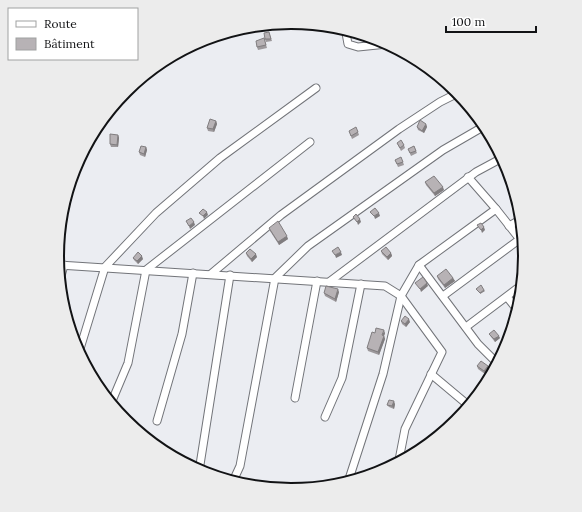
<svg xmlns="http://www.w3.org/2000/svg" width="582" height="512" viewBox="0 0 582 512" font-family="Lora,serif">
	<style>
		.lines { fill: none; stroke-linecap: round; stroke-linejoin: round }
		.street-casing { stroke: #727479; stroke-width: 9 }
		.street { stroke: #fff; stroke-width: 7 }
		.wall { fill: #9d999c }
		.shaded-wall { fill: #807d7f }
		.building { fill: #b7b2b5; stroke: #807d7f }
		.rim { fill: none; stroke: #121315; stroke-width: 2 }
	</style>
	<rect width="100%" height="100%" fill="#ebedf2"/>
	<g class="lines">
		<defs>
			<g id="street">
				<path d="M346 33 348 44 358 47 387 44"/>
				<path d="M468 177 496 209"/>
				<path d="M509 226 518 221"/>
				<path d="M59 265 385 286 401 296 442 352 405 429 399 460"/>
				<path d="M419 265 478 344 496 362"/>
				<path d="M211 274 281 215 399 129 440 102 458 93"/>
				<path d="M61 276 64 265"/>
				<path d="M329 282 476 172 502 158"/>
				<path d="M443 296 520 239"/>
				<path d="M507 297 515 307"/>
				<path d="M466 327 519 287"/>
				<path d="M79 352 105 267 156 213 220 158 316 88"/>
				<path d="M431 374 468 405"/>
				<path d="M295 398 317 281"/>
				<path d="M112 401 128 363 146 270 310 142"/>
				<path d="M325 417 342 378 361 284"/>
				<path d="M157 421 182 334 193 273"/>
				<path d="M199 471 230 275"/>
				<path d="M234 479 240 466 275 278 308 246 443 150 481 128"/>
				<path d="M349 479 383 374 401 296 419 265 496 209 522 242"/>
			</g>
		</defs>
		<!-- street casing -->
		<use href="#street" class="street-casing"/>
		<!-- street -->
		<use href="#street" class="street"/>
	</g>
	<!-- wall -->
	<g class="wall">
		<path d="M269 32 272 41 266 42 265 39Z"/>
		<path d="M361 36 367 37V39L362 41Z"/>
		<path d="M265 41 267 48 258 50 257 47Z"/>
		<path d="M216 121 217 124 214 132 208 131 207 128Z"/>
		<path d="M426 124 427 127 424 133 418 130 417 127Z"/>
		<path d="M349 131 358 132 359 135 352 139Z"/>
		<path d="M118 135 119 138 118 147H111L110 144Z"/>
		<path d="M397 143 404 145 405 148 401 151Z"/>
		<path d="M414 146 417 153 411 156 408 149Z"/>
		<path d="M146 147 147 150 145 157 140 155 139 152Z"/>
		<path d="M395 160 403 162 404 165 398 167Z"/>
		<path d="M425 182 444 190 435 196 426 185Z"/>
		<path d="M269 228 288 239 279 245 270 231Z"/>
		<path d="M381 251 391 253 392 256 388 260 382 254Z"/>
		<path d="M246 253 257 257 252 262 247 256Z"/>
		<path d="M133 258 143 259 138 264 134 260Z"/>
		<path d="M437 276 453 278 455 281 445 288 438 279Z"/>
		<path d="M339 292 336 302 325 296 324 293Z"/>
		<path d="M401 321 410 322 406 327 402 324Z"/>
		<path d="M375 333H385L384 336 385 339 379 355 368 351 367 348Z"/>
		<path d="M489 334 500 338 495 342 491 337Z"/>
		<path d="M477 366H488L489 369 485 374 478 369Z"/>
		<path d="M395 404 394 409 389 407 387 405Z"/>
	</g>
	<!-- shaded-wall -->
	<g class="shaded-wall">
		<path d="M216 121 217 124 214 132 213 129Z"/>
		<path d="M426 124 427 127 424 133 422 131Z"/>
		<path d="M118 135 119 138 118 147 117 145Z"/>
		<path d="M146 147 147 150 145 157 144 154Z"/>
		<path d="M443 187 444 190 435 196 434 193Z"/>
		<path d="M207 212 208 215 204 219 203 216Z"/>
		<path d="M379 213 380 216 375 219 374 216Z"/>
		<path d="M360 219 361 222 358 225 357 222Z"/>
		<path d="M194 222 195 225 190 229 189 226Z"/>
		<path d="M484 227 485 230 482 233 481 230Z"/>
		<path d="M287 236 288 239 279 245 278 242Z"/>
		<path d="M341 252 342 255 336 258 335 255Z"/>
		<path d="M391 253 392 256 388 260 387 257Z"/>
		<path d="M256 254 257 257 252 262 251 259Z"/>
		<path d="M142 256 143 259 138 264 137 261Z"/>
		<path d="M453 278 455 281 445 288 444 285Z"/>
		<path d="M427 283 428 286 421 292 420 289Z"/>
		<path d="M338 289 339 292 336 302 335 299Z"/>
		<path d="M484 290 485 291 480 294V293Z"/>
		<path d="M409 319 410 322 406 327 405 324Z"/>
		<path d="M384 330 385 333 384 336 385 339 379 355 378 352Z"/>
		<path d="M499 336 500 338 495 342 494 339Z"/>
		<path d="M488 366 489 369 485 374 484 371Z"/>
		<path d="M394 401 395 404 394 409 392 406Z"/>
	</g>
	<!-- building -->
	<g class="building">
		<path d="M269 32 271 39H265L264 33Z"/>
		<path d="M361 36 366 37 367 38 361 39Z"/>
		<path d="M264 38 266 45 257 47 256 41Z"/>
		<path d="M210 119 216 121 213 129 207 128Z"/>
		<path d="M420 120 426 124 422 131 417 127Z"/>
		<path d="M356 127 358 132 351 136 349 131Z"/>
		<path d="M110 134 118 135 117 145 110 144Z"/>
		<path d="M401 140 404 145 400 148 397 143Z"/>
		<path d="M141 146 146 147 144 154 139 152Z"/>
		<path d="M414 146 416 151 410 153 408 149Z"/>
		<path d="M401 157 403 162 397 164 395 160Z"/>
		<path d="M434 176 443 187 434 193 425 182Z"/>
		<path d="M375 208 379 213 374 216 370 212Z"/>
		<path d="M203 209 207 212 203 216 199 213Z"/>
		<path d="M356 214 360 219 357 222 353 217Z"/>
		<path d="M191 218 194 222 189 226 186 221Z"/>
		<path d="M278 221 287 236 278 242 269 228Z"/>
		<path d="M481 223 484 227 481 230 477 225Z"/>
		<path d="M338 247 341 252 335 255 332 251Z"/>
		<path d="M386 247 391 253 387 257 381 251Z"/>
		<path d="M250 249 256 254 251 259 246 253Z"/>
		<path d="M138 252 142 256 137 261 133 258Z"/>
		<path d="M522 253 525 257 524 259 522 261 517 256Z"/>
		<path d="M446 269 453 278 444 285 437 276Z"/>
		<path d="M423 277 427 283 420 289 415 283Z"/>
		<path d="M481 285 484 290 480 293 476 289Z"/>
		<path d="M326 286 338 289 335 299 324 293Z"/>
		<path d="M405 316 409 319 405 324 401 321Z"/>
		<path d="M376 328 384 330 382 335 384 336 378 352 367 348 372 332 375 333Z"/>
		<path d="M494 330 499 336 494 339 489 334Z"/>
		<path d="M505 340 508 343 506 348 502 343Z"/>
		<path d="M481 361 488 366 484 371 477 366Z"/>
		<path d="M389 400 394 401 392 406 387 405Z"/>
	</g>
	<!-- crop -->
	<path d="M0 0H582V512H0ZM64 256a227 227 0 1 1 454 0a227 227 0 1 1-454 0Z" fill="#ececec" fill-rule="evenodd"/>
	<path class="rim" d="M64 256a227 227 0 1 1 454 0a227 227 0 1 1-454 0Z"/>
	<!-- legend -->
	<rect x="8" y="8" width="130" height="52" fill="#ffffff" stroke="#a0a1a1"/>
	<rect x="16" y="21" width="20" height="6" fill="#ffffff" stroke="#a0a1a1"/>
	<text x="44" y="28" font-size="12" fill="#121315">Route</text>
	<rect x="16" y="38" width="20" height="12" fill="#b7b2b5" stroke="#a0a1a1"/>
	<text x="44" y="48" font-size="12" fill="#121315">Bâtiment</text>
	<!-- scale -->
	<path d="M446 26v6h90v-6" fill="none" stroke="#121315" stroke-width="2"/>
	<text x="452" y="26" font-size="12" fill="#121315" stroke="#ffffff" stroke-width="3" paint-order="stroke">100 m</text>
</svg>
